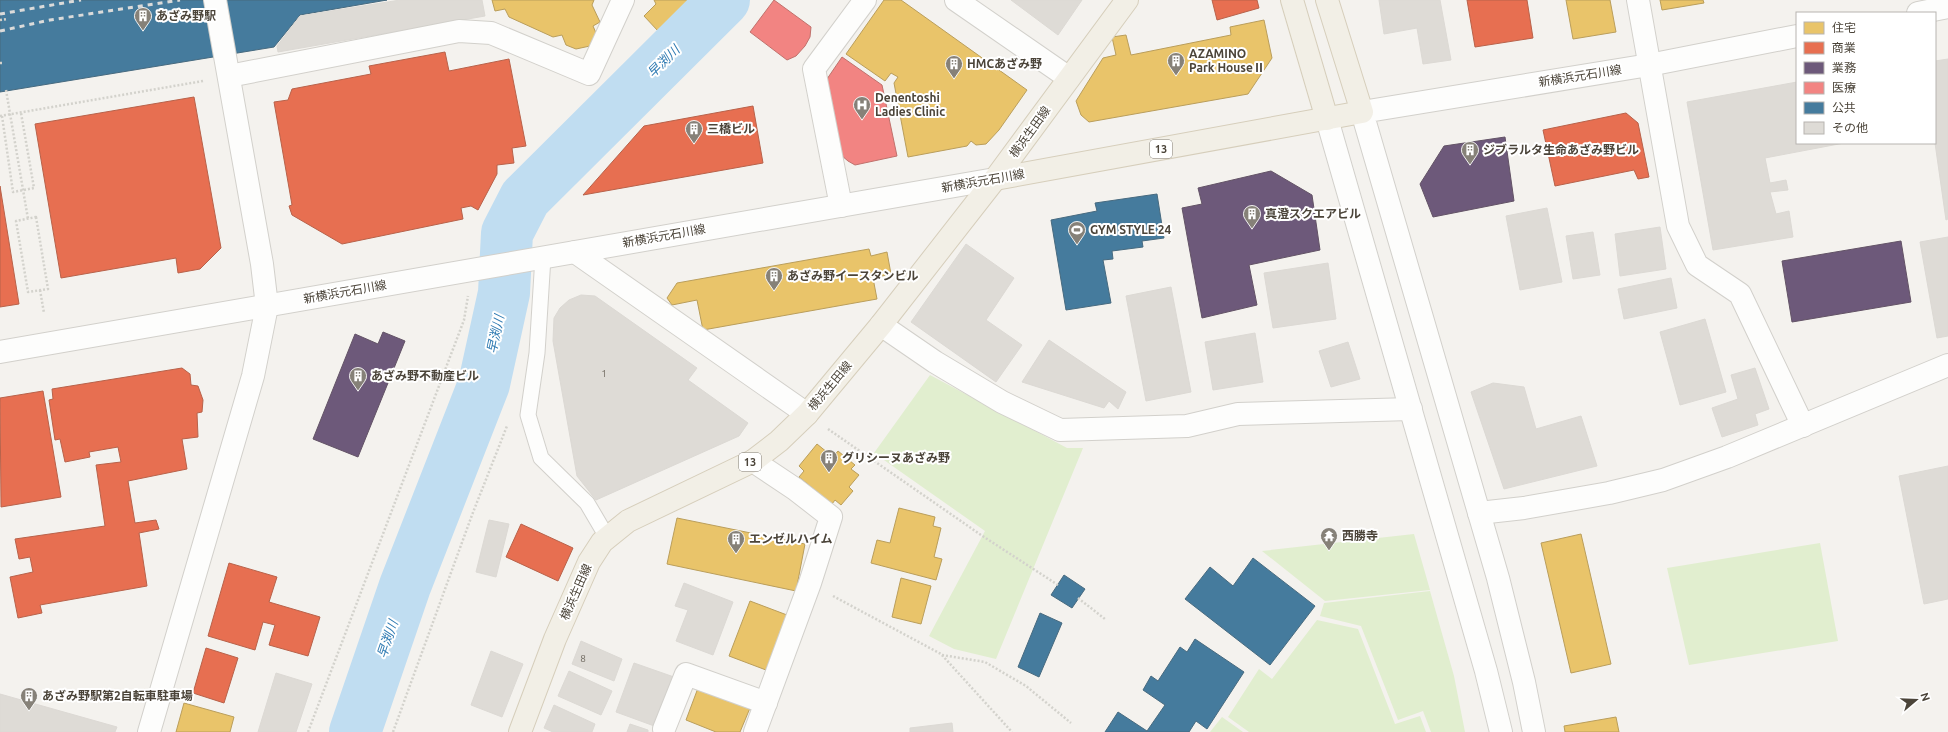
<svg xmlns="http://www.w3.org/2000/svg" width="1948" height="732" viewBox="0 0 1948 732" font-family="Ubuntu,'Noto Sans JP',sans-serif">
	<style>
		.green { fill: #e1eecf }
		.homes { fill: #e9c46a; stroke: #ba9e5b }
		.shops { fill: #e76f51; stroke: #b8624a }
		.offices { fill: #6d597a; stroke: #635366 }
		.health { fill: #f28482; stroke: #c0716c }
		.public { fill: #457b9d; stroke: #476a7f }
		.lines { fill: none; stroke-linecap: round; stroke-linejoin: round }
		.river { stroke: #c0ddf1; stroke-width: 52 }
		.building { fill: #dedbd6; stroke: #dcd9d4 }
		.service-casing { stroke: #d2d0cb; stroke-width: 17 }
		.minor-casing { stroke: #d2d0cb; stroke-width: 24 }
		.tertiary-casing { stroke: #d2d0cb; stroke-width: 24 }
		.primary-casing { stroke: #d6cebb; stroke-width: 24 }
		.path { stroke: #d3d2cc; stroke-width: 2.5; stroke-dasharray: 2 2; stroke-linecap: butt }
		.service { stroke: #fdfdfc; stroke-width: 15 }
		.minor { stroke: #fdfdfc; stroke-width: 22 }
		.tertiary { stroke: #fdfdfc; stroke-width: 22 }
		.primary { stroke: #f2efe6; stroke-width: 22 }
		.rail { stroke: #dbdbda; stroke-width: 3; stroke-dasharray: 5 5; stroke-linecap: butt }
		.labels { text-anchor: middle; stroke-width: 4; stroke-linejoin: round; paint-order: stroke }
		.number-label { font-size: 10px; fill: #706a61 }
		.shield { fill: #fff; stroke: #817c74; stroke-width: 1 }
		.shield-label { font-size: 11px; font-weight: bold; fill: #4b4439 }
		.poi-label { font-size: 12px; font-weight: bold; fill: #4b4439; stroke: #fff; text-anchor: start }
		.street-label { font-size: 12px; fill: #4b4439; stroke: #fff }
		.water-label { font-size: 13px; font-style: italic; fill: #2e7ab2; stroke: #fff }
	</style>
	<rect width="100%" height="100%" fill="#f4f2ee"/>
	<!-- green -->
	<g class="green">
		<path d="M930 375 1067 448H1083L996 659 954 649 929 636 985 531 874 453Z"/>
		<path d="M1414 534 1430 590 1325 601 1262 551Z"/>
		<path d="M1820 543 1838 641 1689 665 1667 568Z"/>
		<path d="M1430 591 1454 676 1465 732H1431L1423 711 1398 720 1361 626 1320 616 1324 603Z"/>
		<path d="M1317 620 1358 629 1395 724 1420 716 1426 732H1249L1228 717 1259 669 1272 679Z"/>
		<path d="M1222 717 1243 732H1210Z"/>
	</g>
	<!-- homes -->
	<g class="homes">
		<path d="M492 0H594L592 5 600 22 593 26 596 33 590 46 576 49 566 45 562 35 553 37 509 17 505 9 495 11Z"/>
		<path d="M654 0H689L658 31 644 16 656 4Z"/>
		<path d="M884 0H901L1027 90 999 130 986 144 976 145 971 141 967 146 908 157 894 83 898 77 891 73 885 81 846 54Z"/>
		<path d="M1566 0H1610L1616 32 1573 39Z"/>
		<path d="M1660 0H1703L1704 3 1662 10Z"/>
		<path d="M1264 20 1272 58 1248 94 1089 122 1081 115 1076 101 1103 58 1116 55 1112 37 1126 35 1131 55 1231 35 1230 27Z"/>
		<path d="M869 249 871 256 887 252 891 274 873 278 877 299 703 330 697 300 672 305 667 298 677 283Z"/>
		<path d="M817 444 833 457 838 451 855 465 851 469 859 475 849 487 853 491 841 505 835 500 832 504 799 477 804 471 799 466Z"/>
		<path d="M899 508 935 517 933 526 941 528 934 557 942 559 936 580 871 563 877 540 890 543Z"/>
		<path d="M677 518 805 544 796 591 667 564Z"/>
		<path d="M1581 534 1611 664 1571 673 1541 543Z"/>
		<path d="M901 578 931 586 921 624 892 617Z"/>
		<path d="M750 601 787 615 766 670 729 656Z"/>
		<path d="M698 688 750 708 740 732H716L686 720Z"/>
		<path d="M184 703 234 717 230 732H176Z"/>
		<path d="M1616 717 1619 732H1565L1564 726Z"/>
	</g>
	<!-- shops -->
	<g class="shops">
		<path d="M1212 0H1257L1259 8 1217 20Z"/>
		<path d="M1467 0H1527L1533 38 1475 47Z"/>
		<path d="M445 52 449 71 509 59 526 146 512 148 514 163 497 165V174L478 210 471 206 461 208 463 219 342 244 292 215 289 206 292 205 274 102 288 100 292 89 371 74 369 66Z"/>
		<path d="M194 97 221 248 200 269 178 273 176 258 61 278 35 124Z"/>
		<path d="M753 106 763 163 583 195 644 126Z"/>
		<path d="M1626 113 1638 123 1649 177 1638 179 1634 170 1555 186 1543 130Z"/>
		<path d="M0 186 19 304 0 307Z"/>
		<path d="M182 368 190 374 191 385 198 386 203 400 202 412 197 413 198 437 182 439 187 469 128 481 135 523 156 520 159 529 139 533 147 586 40 605 42 613 18 618 10 577 33 572 30 557 19 559 15 539 105 526 96 465 121 462 118 447 89 452 90 457 65 462 60 439 55 440 49 400 53 399 52 389Z"/>
		<path d="M43 391 61 497 1 507 0 398Z"/>
		<path d="M521 524 573 548 558 581 506 557Z"/>
		<path d="M229 563 277 577 269 602 320 617 308 656 269 645 275 625 263 622 255 650 208 636Z"/>
		<path d="M206 648 238 658 224 703 193 693Z"/>
	</g>
	<!-- offices -->
	<g class="offices">
		<path d="M1505 137 1514 201 1433 217 1420 184 1444 146Z"/>
		<path d="M1271 171 1312 195 1320 250 1249 265 1257 305 1202 318 1182 208 1202 204 1198 188Z"/>
		<path d="M1901 241 1911 302 1792 322 1782 261Z"/>
		<path d="M383 332 405 341 358 457 313 439 355 334 378 344Z"/>
	</g>
	<!-- health -->
	<g class="health">
		<path d="M774 0 811 27 810 37 805 46 796 56 787 60 750 32Z"/>
		<path d="M842 57 882 85 897 156 855 165 848 161 841 155 827 79Z"/>
	</g>
	<!-- public -->
	<g class="public">
		<path d="M0 0H387L300 15 274 47 0 92Z"/>
		<path d="M1157 194 1164 238 1142 241 1143 247 1112 251 1113 259 1103 260 1111 303 1066 310 1051 220 1097 211 1095 203Z"/>
		<path d="M1253 558 1315 606 1270 665 1185 599 1210 567 1233 586Z"/>
		<path d="M1064 575 1085 589 1072 608 1051 595Z"/>
		<path d="M1040 613 1062 623 1039 677 1018 667Z"/>
		<path d="M1195 639 1244 672 1207 729 1196 721 1189 732H1105L1118 712 1147 731 1165 705 1143 690 1151 676 1158 681 1180 647 1187 652Z"/>
	</g>
	<g class="lines">
		<!-- river -->
		<path class="river" d="M355 732 405 586 484 384 504 293 507 233 525 198 724 0"/>
	</g>
	<!-- building -->
	<g class="building">
		<path d="M400 0H482L485 16 278 52 277 46 300 16Z"/>
		<path d="M1011 0H1082L1058 35Z"/>
		<path d="M1379 0H1440L1451 60 1423 64 1417 28 1384 34Z"/>
		<path d="M1948 59V219L1946 220 1935 143V61Z"/>
		<path d="M1797 82V143H1844L1765 158 1770 183 1786 180 1788 190 1770 192 1776 214 1789 211 1793 237 1713 250 1687 102Z"/>
		<path d="M1547 208 1562 282 1520 290 1506 216Z"/>
		<path d="M1660 227 1666 269 1620 276 1615 234Z"/>
		<path d="M1593 232 1600 275 1573 279 1566 236Z"/>
		<path d="M1948 237V336L1937 338 1920 242Z"/>
		<path d="M966 244 1014 278 986 320 1022 345 996 382 911 322Z"/>
		<path d="M1328 263 1336 319 1273 328 1264 273Z"/>
		<path d="M1671 278 1677 308 1624 319 1618 289Z"/>
		<path d="M1171 287 1191 392 1146 401 1126 296Z"/>
		<path d="M581 295 595 296 697 368 688 380 748 423 739 436 596 500 577 476 553 341 554 318 560 308 569 300Z"/>
		<path d="M1705 319 1726 392 1680 405 1660 332Z"/>
		<path d="M1255 333 1263 382 1213 390 1205 342Z"/>
		<path d="M1049 340 1126 392 1118 409 1109 401 1104 408 1022 382Z"/>
		<path d="M1348 342 1360 379 1331 387 1319 351Z"/>
		<path d="M1755 368 1769 409 1755 414 1758 425 1722 437 1712 408 1738 399 1731 375Z"/>
		<path d="M1493 383 1524 387 1536 429 1581 416 1597 466 1504 489 1471 392Z"/>
		<path d="M1948 466V599L1924 604 1899 476Z"/>
		<path d="M489 520 509 524 496 577 476 572Z"/>
		<path d="M684 583 733 602 713 655 676 641 688 610 675 606Z"/>
		<path d="M581 641 622 659 614 681 572 664Z"/>
		<path d="M491 651 523 664 502 717 471 705Z"/>
		<path d="M634 663 674 677 657 727 616 712Z"/>
		<path d="M569 671 612 691 601 715 558 696Z"/>
		<path d="M276 673 312 684 296 732H258Z"/>
		<path d="M0 694 117 727 115 732H0Z"/>
		<path d="M554 705 595 724 592 732H553L544 728Z"/>
		<path d="M952 723 953 732H910V728Z"/>
		<path d="M630 724 648 730V732H627Z"/>
	</g>
	<g class="lines">
		<defs>
			<path id="service" d="M543 257 537 353 528 415 541 458 587 503 607 537"/>
			<g id="minor">
				<path d="M956 0 1069 78"/>
				<path d="M1638 0 1678 226 1697 265 1740 294 1803 426"/>
				<path d="M229 76 459 31 491 33 589 74 623 0"/>
				<path d="M841 206 814 69 865 0"/>
				<path d="M575 252 807 414"/>
				<path d="M881 325 935 362 1002 402 1060 430 1187 426 1238 414 1411 409"/>
				<path d="M753 461 795 489 831 517 810 583 755 732"/>
				<path d="M1479 513 1524 508 1609 493 1663 480 1727 457 1948 365"/>
				<path d="M664 729 686 674 766 703"/>
			</g>
			<g id="tertiary">
				<path d="M1918 13 1948 7"/>
				<path d="M1327 119 1486 671 1501 732"/>
				<path d="M0 352 995 179"/>
				<path d="M149 732 253 376 267 306 262 264 215 0"/>
				<path d="M1534 732 1524 682 1498 578 1362 112 1649 65 1797 36"/>
			</g>
			<g id="primary">
				<path d="M1292 0 1327 119"/>
				<path d="M995 179 1362 112 1327 0"/>
				<path d="M520 732 555 639 589 562 602 542 628 521 753 461 779 441 807 414 881 325 995 179 1127 0"/>
			</g>
		</defs>
		<!-- service casing -->
		<use href="#service" class="service-casing"/>
		<!-- minor casing -->
		<use href="#minor" class="minor-casing"/>
		<!-- tertiary casing -->
		<use href="#tertiary" class="tertiary-casing"/>
		<!-- primary casing -->
		<use href="#primary" class="primary-casing"/>
		<!-- path -->
		<g class="path">
			<path d="M0 20 7 19"/>
			<path d="M0 63H2"/>
			<path d="M6 90 28 219"/>
			<path d="M0 116 203 81"/>
			<path d="M2 116 13 192 34 188 21 113"/>
			<path d="M36 217 48 289 28 292 16 221Z"/>
			<path d="M40 290 44 313"/>
			<path d="M828 429 981 535 1058 585"/>
			<path d="M833 596 941 654 1012 732"/>
			<path d="M1078 598 1105 619"/>
			<path d="M942 655 985 662 1026 686 1071 723"/>
			<path d="M308 732 464 320 468 296"/>
			<path d="M393 732 472 515 507 426"/>
		</g>
		<!-- service -->
		<use href="#service" class="service"/>
		<!-- minor -->
		<use href="#minor" class="minor"/>
		<!-- tertiary -->
		<use href="#tertiary" class="tertiary"/>
		<!-- primary -->
		<use href="#primary" class="primary"/>
		<!-- rail -->
		<g class="rail">
			<path d="M0 14 81 0"/>
			<path d="M0 31 50 20 180 0"/>
		</g>
	</g>
	<!-- icons -->
	<defs>
		<symbol id="building-pin" viewBox="-11 -11 22 30"><path d="M0 17L-7.5 6A9.5 9.5 0 1 1 7.5 6Z" fill="#868178" stroke="#fff"/><path d="M-4-6H4V6H1V3H-1V6H-4ZM-2.5-4.3h1.7v1.8h-1.7ZM.8-4.3h1.7v1.8H.8ZM-2.5-1h1.7V.8h-1.7ZM.8-1h1.7V.8H.8Z" fill="#fff"/></symbol>
		<symbol id="hospital-pin" viewBox="-11 -11 22 30"><path d="M0 17L-7.5 6A9.5 9.5 0 1 1 7.5 6Z" fill="#868178" stroke="#fff"/><path d="M-5-5h3v3.5h4V-5h3V5h-3V1.5h-4V5h-3Z" fill="#fff"/></symbol>
		<symbol id="stadium-pin" viewBox="-11 -11 22 30"><path d="M0 17L-7.5 6A9.5 9.5 0 1 1 7.5 6Z" fill="#868178" stroke="#fff"/><path d="M0-5a6.5 5 0 1 0 0 10a6.5 5 0 1 0 0-10ZM-3.5-1.8h7v3.6h-7Z" fill="#fff"/></symbol>
		<symbol id="temple-pin" viewBox="-11 -11 22 30"><path d="M0 17L-7.5 6A9.5 9.5 0 1 1 7.5 6Z" fill="#868178" stroke="#fff"/><path d="M0-6L5-2H3V0L6.5 2.5H4V6H1.5V3h-3V6H-4V2.5H-6.5L-3 0V-2H-5Z" fill="#fff"/></symbol>
	</defs>
	<g fill-rule="evenodd">
		<use href="#building-pin" x="133" y="6" width="20" height="27"/>
		<use href="#building-pin" x="1166" y="51" width="20" height="27"/>
		<use href="#building-pin" x="944" y="54" width="20" height="27"/>
		<use href="#hospital-pin" x="852" y="95" width="20" height="27"/>
		<use href="#building-pin" x="684" y="119" width="20" height="27"/>
		<use href="#building-pin" x="1460" y="140" width="20" height="27"/>
		<use href="#building-pin" x="1242" y="204" width="20" height="27"/>
		<use href="#stadium-pin" x="1067" y="220" width="20" height="27"/>
		<use href="#building-pin" x="764" y="266" width="20" height="27"/>
		<use href="#building-pin" x="348" y="366" width="20" height="27"/>
		<use href="#building-pin" x="819" y="448" width="20" height="27"/>
		<use href="#temple-pin" x="1319" y="526" width="20" height="27"/>
		<use href="#building-pin" x="726" y="529" width="20" height="27"/>
		<use href="#building-pin" x="19" y="686" width="20" height="27"/>
	</g>
	<g class="labels">
		<!-- number labels -->
		<g class="number-label">
			<text x="604" y="377">1</text>
			<text x="583" y="662">8</text>
		</g>
		<!-- shield labels -->
		<g class="shield">
			<rect x="1150" y="140" width="22" height="18" rx="3"/>
			<rect x="739" y="453" width="22" height="18" rx="3"/>
		</g>
		<g class="shield-label">
			<text x="1161" y="153">13</text>
			<text x="750" y="466">13</text>
		</g>
		<!-- poi labels -->
		<g class="poi-label">
			<text x="156" y="20">あざみ野駅</text>
			<text x="1189" y="58">AZAMINO<tspan x="1189" dy="14">Park HouseⅡ</tspan></text>
			<text x="967" y="68">HMCあざみ野</text>
			<text x="875" y="102">Denentoshi<tspan x="875" dy="14">Ladies Clinic</tspan></text>
			<text x="707" y="133">三橋ビル</text>
			<text x="1483" y="154">ジブラルタ生命あざみ野ビル</text>
			<text x="1265" y="218">真澄スクエアビル</text>
			<text x="1090" y="234">GYM STYLE 24</text>
			<text x="787" y="280">あざみ野イースタンビル</text>
			<text x="371" y="380">あざみ野不動産ビル</text>
			<text x="842" y="462">グリシーヌあざみ野</text>
			<text x="1342" y="540">西勝寺</text>
			<text x="749" y="543">エンゼルハイム</text>
			<text x="42" y="700">あざみ野駅第2自転車駐車場</text>
		</g>
		<!-- street labels -->
		<g class="street-label">
			<text transform="translate(1580 76) rotate(-9)" y="4">新横浜元石川線</text>
			<text transform="translate(1030 132) rotate(-54)" y="4">横浜生田線</text>
			<text transform="translate(983 181) rotate(-10)" y="4">新横浜元石川線</text>
			<text transform="translate(664 236) rotate(-10)" y="4">新横浜元石川線</text>
			<text transform="translate(345 292) rotate(-10)" y="4">新横浜元石川線</text>
			<text transform="translate(830 386) rotate(-50)" y="4">横浜生田線</text>
			<text transform="translate(576 592) rotate(-66)" y="4">横浜生田線</text>
		</g>
		<!-- water labels -->
		<g class="water-label">
			<text transform="translate(663 61) rotate(-45)" y="5">早渕川</text>
			<text transform="translate(495 334) rotate(-78)" y="5">早渕川</text>
			<text transform="translate(387 639) rotate(-71)" y="5">早渕川</text>
		</g>
	</g>
	<!-- legend -->
	<rect x="1796" y="12" width="140" height="132" fill="#ffffff" stroke="#b7b4b0"/>
	<rect x="1804" y="22" width="20" height="12" fill="#e9c46a" stroke="#b7b4b0"/>
	<text x="1832" y="32" font-size="12" fill="#4b4439">住宅</text>
	<rect x="1804" y="42" width="20" height="12" fill="#e76f51" stroke="#b7b4b0"/>
	<text x="1832" y="52" font-size="12" fill="#4b4439">商業</text>
	<rect x="1804" y="62" width="20" height="12" fill="#6d597a" stroke="#b7b4b0"/>
	<text x="1832" y="72" font-size="12" fill="#4b4439">業務</text>
	<rect x="1804" y="82" width="20" height="12" fill="#f28482" stroke="#b7b4b0"/>
	<text x="1832" y="92" font-size="12" fill="#4b4439">医療</text>
	<rect x="1804" y="102" width="20" height="12" fill="#457b9d" stroke="#b7b4b0"/>
	<text x="1832" y="112" font-size="12" fill="#4b4439">公共</text>
	<rect x="1804" y="122" width="20" height="12" fill="#dedbd6" stroke="#b7b4b0"/>
	<text x="1832" y="132" font-size="12" fill="#4b4439">その他</text>
	<!-- north arrow -->
	<g transform="translate(1916 700) rotate(71)" stroke="#ffffff" stroke-width="3" paint-order="stroke">
	<path d="M0-3L7 15L0 10L-7 15Z" fill="#4b4439"/>
	<text y="-6" font-size="11" font-weight="bold" text-anchor="middle" fill="#4b4439">N</text>
	</g>
</svg>
